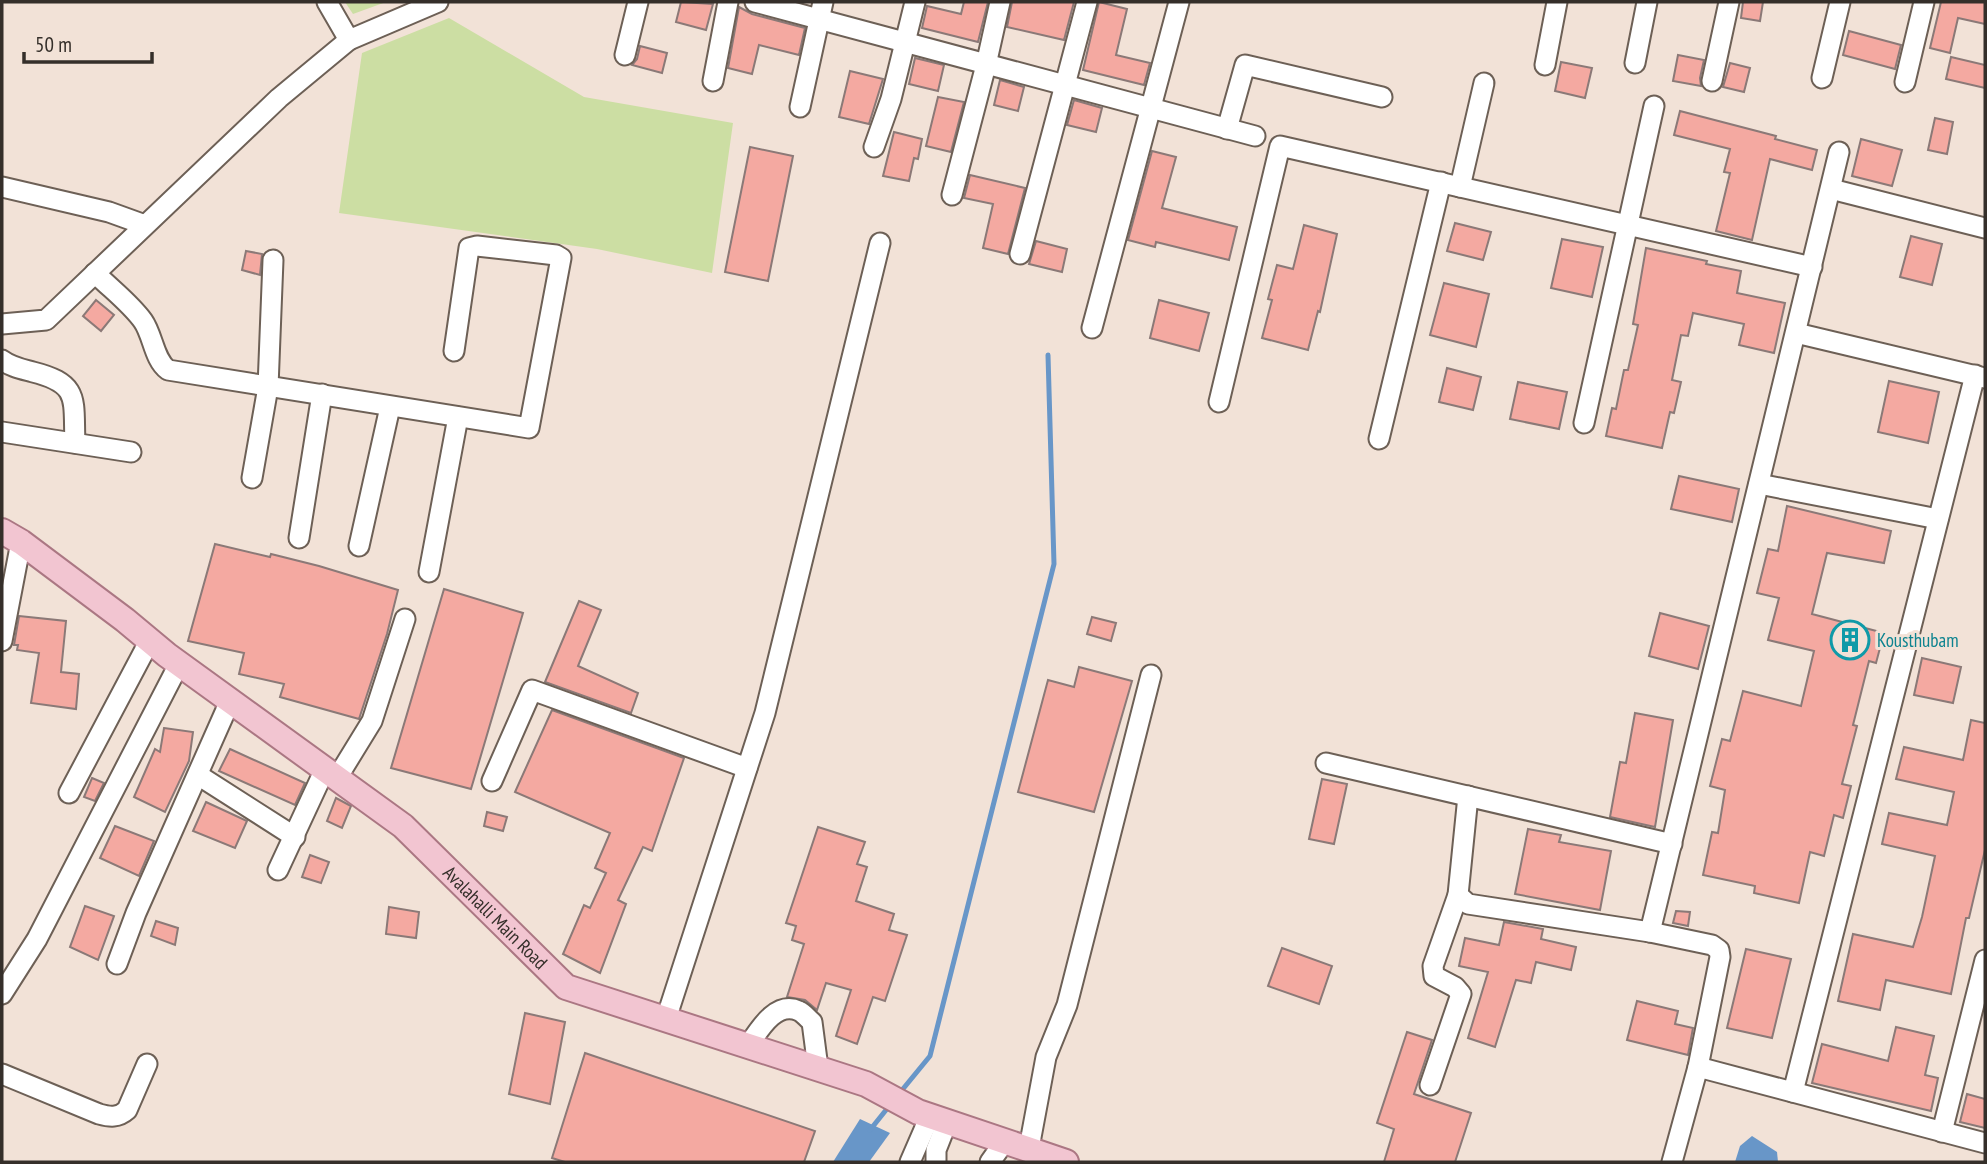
<svg xmlns="http://www.w3.org/2000/svg" width="1987" height="1164" viewBox="0 0 1987 1164" font-family="'PT Sans Narrow',sans-serif">
	<style>
		.green { fill: #ccdea3 }
		.water { fill: #6896c8 }
		.lines { fill: none; stroke-linecap: round; stroke-linejoin: round }
		.stream { stroke: #6896c8; stroke-width: 5 }
		.building { fill: #f4a9a1; stroke: #8b7977; stroke-width: 2 }
		.minor-casing { stroke: #6d6056; stroke-width: 23 }
		.major-casing { stroke: #ab7783; stroke-width: 28 }
		.minor { stroke: #fff; stroke-width: 19 }
		.major { stroke: #f2c5d1; stroke-width: 24 }
		.labels { text-anchor: middle; stroke-width: 6; stroke-linejoin: round; paint-order: stroke }
		.culture-label { font-size: 19px; fill: #0d838f; stroke: #f2e2d7; text-anchor: start }
		.street-label { font-size: 19px; fill: #352f2a; stroke: #f2e2d7 }
	</style>
	<rect width="100%" height="100%" fill="#f2e2d7"/>
	<!-- green -->
	<g class="green">
		<path d="M345 2H386L353 14Z"/>
		<path d="M449 18 584 97 733 123 712 273 597 249 339 213 362 53Z"/>
	</g>
	<!-- water -->
	<g class="water">
		<path d="M860 1119 890 1133 869 1162H833Z"/>
		<path d="M1752 1136 1777 1152 1778 1162H1735L1740 1146Z"/>
	</g>
	<g class="lines">
		<!-- stream -->
		<g class="stream">
			<path d="M898 1095 930 1056 1054 564 1048 355"/>
			<path d="M870 1130 890 1105"/>
		</g>
	</g>
	<!-- building -->
	<g class="building">
		<path d="M681 2 713 4 706 30 676 22Z"/>
		<path d="M964 2H988L978 42 922 28 927 6 961 14Z"/>
		<path d="M1012 2H1074L1064 40 1007 27Z"/>
		<path d="M1099 2 1127 9 1116 55 1150 63 1144 85 1083 70Z"/>
		<path d="M1743 2H1763L1760 21 1741 18Z"/>
		<path d="M1941 2H1985V24L1958 18 1950 53 1930 48Z"/>
		<path d="M739 7 752 14 805 28 799 55 759 45 752 74 728 68Z"/>
		<path d="M1849 31 1901 45 1895 69 1843 55Z"/>
		<path d="M640 46 667 53 662 73 632 65 637 59Z"/>
		<path d="M1678 55 1704 60 1700 78 1701 86 1673 81Z"/>
		<path d="M1951 57 1985 65V88L1946 79Z"/>
		<path d="M915 58 944 65 938 91 909 84Z"/>
		<path d="M1561 62 1592 68 1585 98 1555 91Z"/>
		<path d="M1730 63 1750 68 1744 92 1723 87Z"/>
		<path d="M850 71 883 79 869 124 839 117Z"/>
		<path d="M1000 80 1024 87 1018 111 994 105Z"/>
		<path d="M938 97 964 102 951 152 926 146Z"/>
		<path d="M1074 100 1102 108 1096 132 1067 125Z"/>
		<path d="M1680 111 1776 136 1775 139 1817 150 1812 170 1770 159 1752 240 1716 231 1730 173 1724 172 1730 149 1674 135Z"/>
		<path d="M1935 118 1953 122 1947 154 1928 150Z"/>
		<path d="M894 132 922 139 918 159 914 158 909 181 883 176Z"/>
		<path d="M1861 139 1902 150 1892 186 1852 176Z"/>
		<path d="M750 147 793 156 768 281 725 272Z"/>
		<path d="M1152 151 1176 157 1162 208 1237 227 1229 260 1156 242 1155 247 1128 240Z"/>
		<path d="M970 175 1025 188 1008 254 983 248 993 204 964 198Z"/>
		<path d="M1455 223 1491 232 1483 260 1447 251Z"/>
		<path d="M1304 225 1337 234 1320 312 1318 311 1308 350 1262 338 1272 300 1268 299 1277 265 1293 269Z"/>
		<path d="M1911 236 1942 244 1932 285 1900 277Z"/>
		<path d="M1562 239 1603 247 1592 297 1551 288Z"/>
		<path d="M1036 241 1067 249 1062 272 1029 264Z"/>
		<path d="M1646 248 1707 261 1706 264 1741 271 1737 293 1785 303 1774 353 1739 345 1744 324 1693 313 1688 336 1681 335 1672 380 1681 382 1674 413 1670 412 1662 448 1606 436 1612 408 1616 409 1624 370H1628L1638 325 1633 324Z"/>
		<path d="M246 251 262 254 260 275 242 270Z"/>
		<path d="M1444 283 1489 294 1476 347 1430 335Z"/>
		<path d="M96 300 114 315 101 331 83 316Z"/>
		<path d="M1159 300 1209 313 1199 351 1150 338Z"/>
		<path d="M1447 368 1481 377 1473 410 1439 402Z"/>
		<path d="M1889 381 1939 392 1928 443 1878 432Z"/>
		<path d="M1518 382 1567 392 1559 429 1510 419Z"/>
		<path d="M1679 476 1739 489 1732 522 1671 509Z"/>
		<path d="M1787 506 1891 531 1884 563 1827 553 1812 614 1884 633 1876 663 1869 661 1853 725 1857 726 1842 784 1851 786 1843 818 1834 815 1824 856 1810 852 1799 903 1754 893 1755 886 1703 875 1712 832 1718 833 1725 790 1710 786 1722 739 1730 741 1743 691 1801 706 1814 651 1768 640 1779 598 1757 593 1768 549 1778 551Z"/>
		<path d="M215 544 270 557 271 554 319 566 398 590 387 634 359 719 280 697 284 684 239 674 244 653 188 641Z"/>
		<path d="M444 589 523 613 471 789 391 768Z"/>
		<path d="M579 601 601 610 578 666 638 693 631 713 545 682Z"/>
		<path d="M1660 613 1709 626 1698 669 1649 656Z"/>
		<path d="M19 616 66 621 61 672 79 674 76 709 31 703 39 653 17 650 18 645H14Z"/>
		<path d="M1092 617 1116 623 1111 641 1087 634Z"/>
		<path d="M1922 658 1961 667 1953 703 1914 695Z"/>
		<path d="M1079 667 1132 681 1094 812 1018 792 1048 680 1074 687Z"/>
		<path d="M552 710 684 758 652 851 643 847 618 900 626 904 600 973 563 954 584 905 590 908 606 873 595 868 610 833 515 792Z"/>
		<path d="M1635 713 1673 720 1655 827 1610 817 1620 762 1626 763Z"/>
		<path d="M1971 720 1985 723V850L1969 918H1966L1951 994 1886 980 1880 1010 1838 1001 1853 934 1913 947 1922 917 1935 856 1882 844 1889 813 1947 825 1954 792 1896 779 1904 747 1963 760Z"/>
		<path d="M164 728 193 732 189 761 165 812 134 797 155 749 160 752Z"/>
		<path d="M230 749 305 783 295 805 219 771Z"/>
		<path d="M92 778 104 783 95 801 84 797Z"/>
		<path d="M1322 779 1347 784 1334 844 1309 839Z"/>
		<path d="M336 798 351 806 342 828 327 821Z"/>
		<path d="M206 802 247 821 235 848 193 831Z"/>
		<path d="M487 812 507 817 503 831 484 826Z"/>
		<path d="M115 826 154 841 139 876 100 858Z"/>
		<path d="M818 827 865 842 857 864 867 867 856 901 894 914 889 930 907 935 885 1001 873 997 857 1044 836 1036 851 990 826 983 817 1010 805 1000 787 997 804 944 792 940 796 926 786 923Z"/>
		<path d="M1528 829 1561 835 1559 842 1611 851 1600 910 1515 894Z"/>
		<path d="M310 855 329 862 321 883 302 877Z"/>
		<path d="M85 906 114 916 98 960 70 947Z"/>
		<path d="M389 907 419 912 416 938 386 934Z"/>
		<path d="M1676 911 1690 912 1688 926 1673 923Z"/>
		<path d="M156 921 178 928 175 945 151 936Z"/>
		<path d="M1504 922 1543 929 1541 939 1576 947 1571 970 1536 962 1531 983 1516 980 1495 1047 1468 1038 1488 972 1459 966 1465 938 1499 945Z"/>
		<path d="M1282 948 1332 966 1319 1004 1268 986Z"/>
		<path d="M1746 949 1791 959 1772 1038 1727 1028Z"/>
		<path d="M1637 1001 1678 1011 1675 1024 1693 1028 1688 1055 1627 1040Z"/>
		<path d="M525 1013 565 1022 550 1104 509 1094Z"/>
		<path d="M1896 1027 1934 1036 1925 1075 1938 1078 1931 1111 1812 1083 1822 1044 1888 1061Z"/>
		<path d="M1407 1032 1432 1040 1414 1094 1471 1113 1455 1162H1384L1394 1129 1377 1123Z"/>
		<path d="M585 1053 815 1131 804 1162H565L552 1158Z"/>
		<path d="M1967 1094 1985 1099V1128L1960 1122Z"/>
	</g>
	<g class="lines">
		<defs>
			<g id="minor">
				<path d="M327 2 349 40"/>
				<path d="M755 2 1255 136"/>
				<path d="M625 55 638 2"/>
				<path d="M1635 63 1647 2"/>
				<path d="M1545 65 1557 2"/>
				<path d="M1822 78 1840 2"/>
				<path d="M713 81 728 2"/>
				<path d="M1712 81 1729 2"/>
				<path d="M1905 82 1924 2"/>
				<path d="M800 107 823 2"/>
				<path d="M1227 129 1245 65 1382 97"/>
				<path d="M874 147 891 99 915 2"/>
				<path d="M2 187 109 212 145 225"/>
				<path d="M1460 187 1484 83"/>
				<path d="M1831 189 1985 228"/>
				<path d="M952 195 986 65 1000 2"/>
				<path d="M1020 254 1087 2"/>
				<path d="M95 273C111 289 130 303 143 321 153 335 154 360 168 370L529 428 561 258 556 255 477 246 469 248 454 351"/>
				<path d="M2 324 46 320 279 98 349 40 438 2"/>
				<path d="M1092 328 1179 2"/>
				<path d="M1796 333 1985 378"/>
				<path d="M2 360C11 367 22 369 33 372 81 384 73 400 75 443"/>
				<path d="M1219 402 1280 146 1812 267"/>
				<path d="M1584 423 1654 106"/>
				<path d="M2 432 131 452"/>
				<path d="M1379 439 1441 182"/>
				<path d="M252 478 268 387 273 260"/>
				<path d="M1759 484 1938 519"/>
				<path d="M299 538 322 394"/>
				<path d="M359 546 390 407"/>
				<path d="M429 572 458 417"/>
				<path d="M2 641 21 542"/>
				<path d="M1326 763 1672 844"/>
				<path d="M198 775 295 837"/>
				<path d="M337 778 372 721 405 619"/>
				<path d="M492 781 532 690 747 768"/>
				<path d="M69 793 149 642"/>
				<path d="M1468 796 1458 895 1468 904 1650 932 1712 945 1719 950 1720 957 1698 1067 1672 1162"/>
				<path d="M278 870 325 769"/>
				<path d="M1650 932 1839 152"/>
				<path d="M117 964 136 913 230 701"/>
				<path d="M2 994 37 939 179 664"/>
				<path d="M666 1019 765 713 880 243"/>
				<path d="M748 1046C759 1030 776 1000 799 1011 804 1013 808 1019 812 1022L818 1068"/>
				<path d="M1698 1067 1985 1143"/>
				<path d="M2 1074 99 1114C110 1117 118 1118 127 1110L147 1064"/>
				<path d="M1430 1085 1461 994 1455 987 1434 976 1433 966 1458 895"/>
				<path d="M1793 1092 1975 375"/>
				<path d="M1942 1132 1985 960"/>
				<path d="M1029 1148 1046 1057 1067 1005 1151 675"/>
				<path d="M910 1162 930 1116"/>
				<path d="M936 1162V1150L947 1122"/>
				<path d="M990 1162 1005 1141"/>
			</g>
			<g id="major">
				<path id="s1" d="M2 531 21 542 125 620 167 655 403 826 566 987 866 1084 918 1112 1066 1162"/>
			</g>
		</defs>
		<!-- minor casing -->
		<use href="#minor" class="minor-casing"/>
		<!-- major casing -->
		<use href="#major" class="major-casing"/>
		<!-- minor -->
		<use href="#minor" class="minor"/>
		<!-- major -->
		<use href="#major" class="major"/>
	</g>
	<!-- icons -->
	<defs>
		<symbol id="building-ring" viewBox="-11 -11 22 22"><circle r="9.5" fill="#f2e2d7" stroke="#0f9aa8" stroke-width="1.5"/><path d="M-4-6H4V6H1V3H-1V6H-4ZM-2.5-4.3h1.7v1.8h-1.7ZM.8-4.3h1.7v1.8H.8ZM-2.5-1h1.7V.8h-1.7ZM.8-1h1.7V.8H.8Z" fill="#0f9aa8"/></symbol>
	</defs>
	<g fill-rule="evenodd">
		<use href="#building-ring" x="1828" y="618" width="44" height="44"/>
	</g>
	<g class="labels">
		<!-- culture labels -->
		<g class="culture-label">
			<text x="1877" y="647">Kousthubam</text>
		</g>
		<!-- street labels -->
		<g class="street-label">
			<text dy="7" stroke="none"><textPath href="#s1" startOffset="628">Avalahalli Main Road</textPath></text>
		</g>
	</g>
	<!-- border -->
	<rect width="1987" height="1164" fill="none" stroke="#352f2a" stroke-width="7"/>
	<!-- scale -->
	<path d="M24 52v10h128v-10" fill="none" stroke="#352f2a" stroke-width="3.5"/>
	<text x="35" y="52" font-size="21" fill="#352f2a" stroke="#f2e2d7" stroke-width="5" paint-order="stroke">50 m</text>
</svg>
